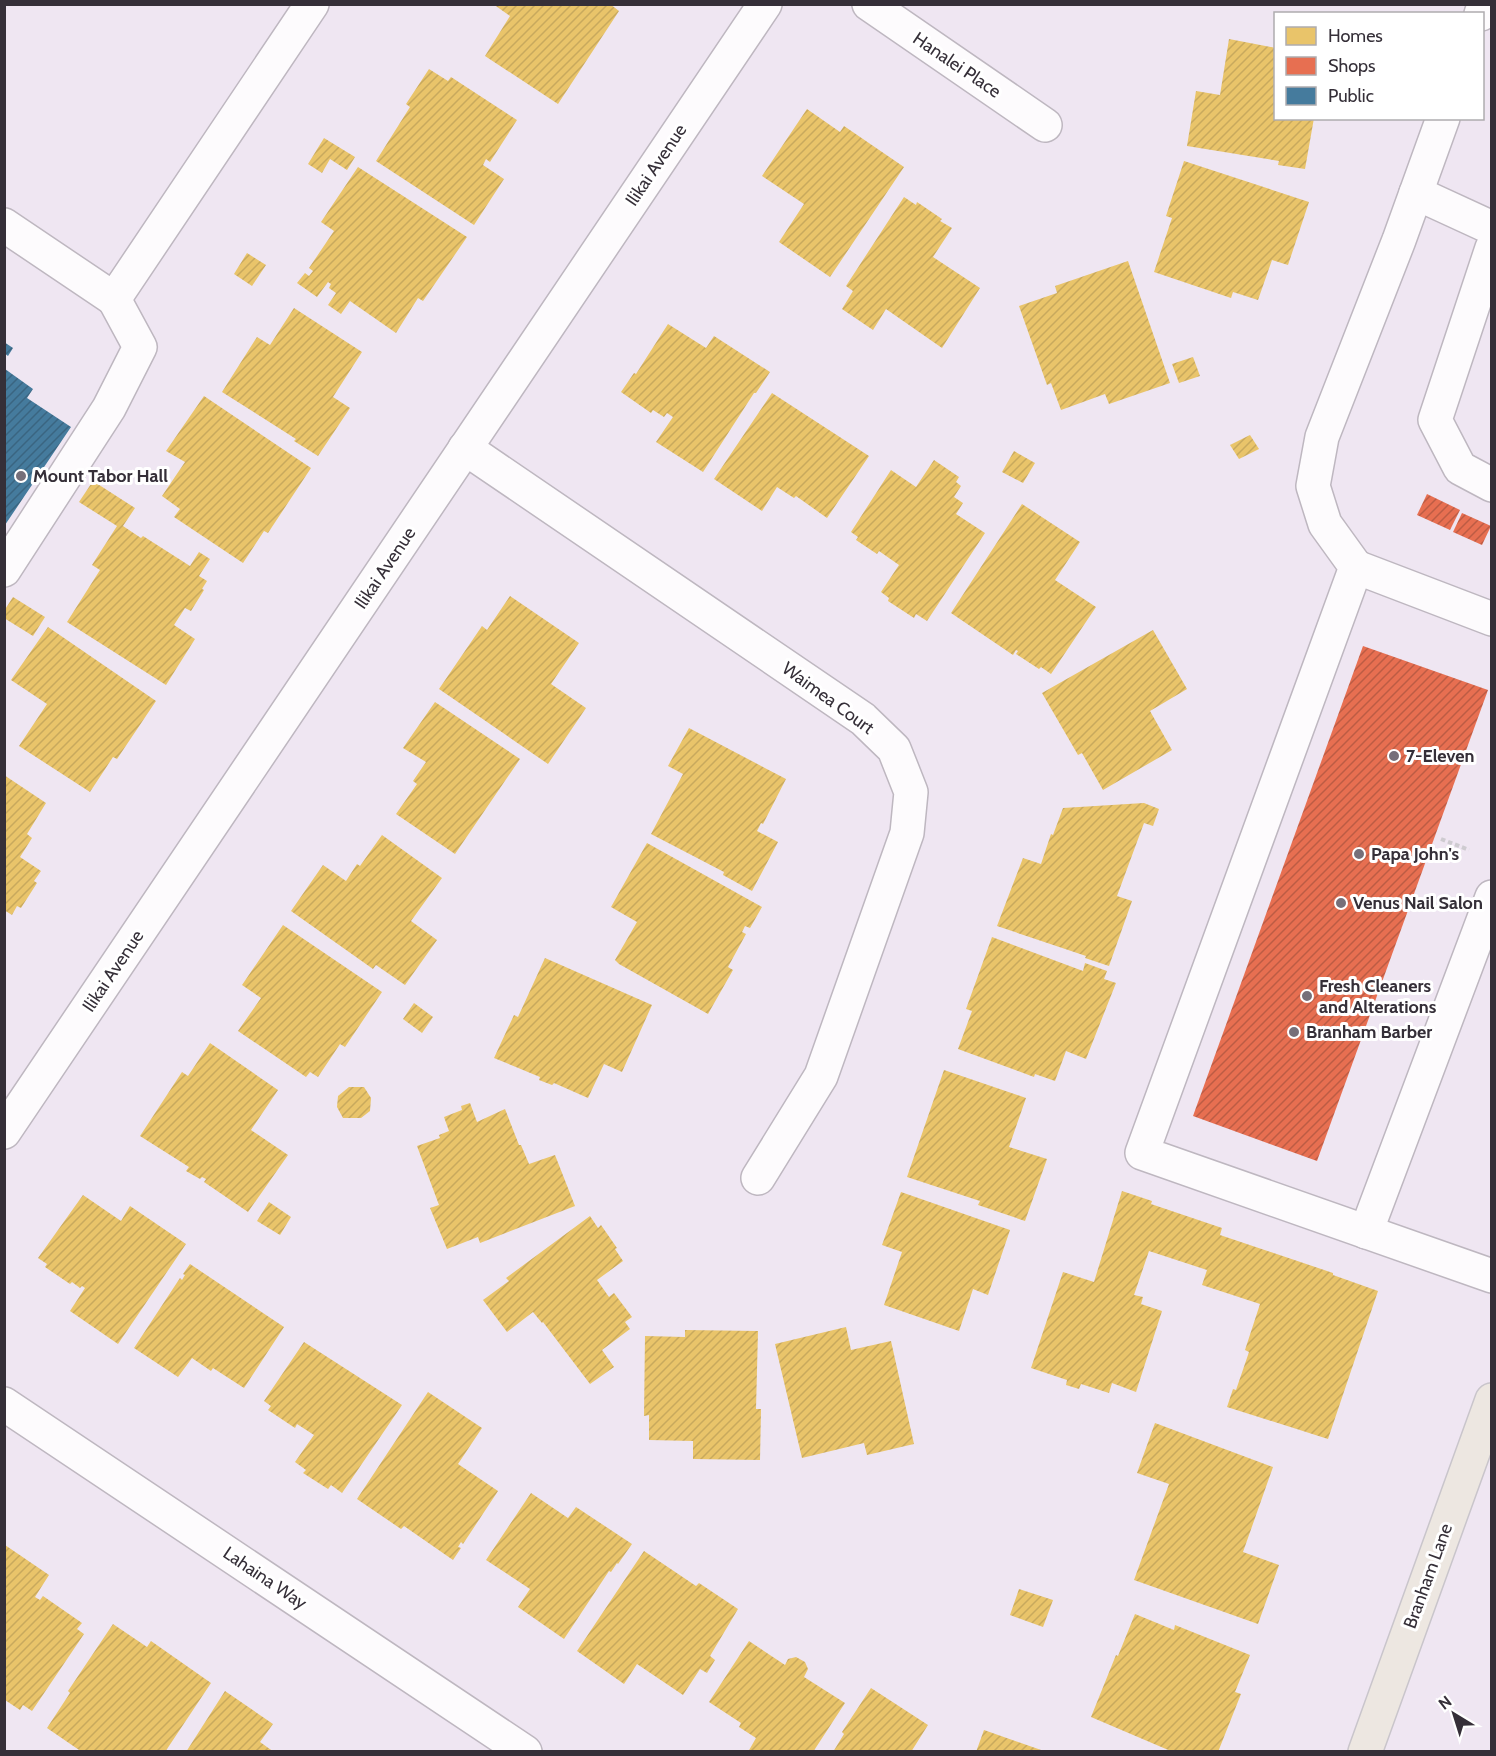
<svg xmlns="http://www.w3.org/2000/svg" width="1496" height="1756" viewBox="0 0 1496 1756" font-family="Cabin,sans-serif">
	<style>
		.homes { fill: url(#homes-hatch) }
		.shops { fill: url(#shops-hatch) }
		.public { fill: url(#public-hatch) }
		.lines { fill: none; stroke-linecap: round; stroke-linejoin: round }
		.minor-casing { stroke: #beb7c0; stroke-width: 36 }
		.major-casing { stroke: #c9c5cb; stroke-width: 36 }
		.path { stroke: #cecbd0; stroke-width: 4; stroke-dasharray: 4.5 3; stroke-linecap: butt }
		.minor { stroke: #fdfbfd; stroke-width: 33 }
		.major { stroke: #ede7e1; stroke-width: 33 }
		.poi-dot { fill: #766f79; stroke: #fff; stroke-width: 2 }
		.labels { text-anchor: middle; stroke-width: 6; stroke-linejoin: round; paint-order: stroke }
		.street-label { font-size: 18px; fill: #352f38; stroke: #fff }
		.poi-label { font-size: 18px; font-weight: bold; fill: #352f38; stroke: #fff; text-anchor: start }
	</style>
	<defs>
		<pattern id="homes-hatch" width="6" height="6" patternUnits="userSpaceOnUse" patternTransform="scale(1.5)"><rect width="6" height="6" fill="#e9c46a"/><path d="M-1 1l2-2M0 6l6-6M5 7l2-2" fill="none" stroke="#c8a95d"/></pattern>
		<pattern id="shops-hatch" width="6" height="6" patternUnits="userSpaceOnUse" patternTransform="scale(1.5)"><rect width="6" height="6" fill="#e76f51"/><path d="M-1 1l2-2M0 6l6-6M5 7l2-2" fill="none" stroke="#bc5c44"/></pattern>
		<pattern id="public-hatch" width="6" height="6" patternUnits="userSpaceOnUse" patternTransform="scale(1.5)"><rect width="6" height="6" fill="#457b9d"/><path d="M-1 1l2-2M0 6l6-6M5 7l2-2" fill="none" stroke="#3a6581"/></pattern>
	</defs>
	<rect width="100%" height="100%" fill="#efe6f2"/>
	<!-- homes -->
	<g class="homes">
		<path d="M493 4H610L619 11 558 104 485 56 510 16Z"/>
		<path d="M1229 39 1276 48V118H1314L1305 169 1278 165 1279 161 1187 146 1196 91 1220 95Z"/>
		<path d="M429 69 448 81 451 77 517 120 490 162 486 159 483 165 504 179 474 225 376 161 410 107 406 104Z"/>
		<path d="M807 109 840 132 844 126 904 167 830 277 779 242 804 204 762 176Z"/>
		<path d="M324 138 355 157 347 170 330 159 322 173 308 164Z"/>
		<path d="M1184 161 1309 202 1288 265 1272 260 1258 300 1233 292 1231 298 1154 272 1172 218 1166 216Z"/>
		<path d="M358 167 467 237 423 301 418 298 396 333 350 301 341 314 328 305 336 293 329 288 331 284 328 282 317 297 297 283 305 273 309 276 313 271 309 268 334 231 321 222Z"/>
		<path d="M904 197 916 205 917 202 942 219 940 221 952 228 933 257 980 288 942 348 886 309 873 330 842 309 853 291 846 286Z"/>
		<path d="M247 253 266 265 252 286 234 274Z"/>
		<path d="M1128 261 1170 383 1109 404 1105 394 1061 410 1051 383 1047 385 1019 306 1057 293 1055 286Z"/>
		<path d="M294 308 362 352 333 397 350 408 318 456 294 441 296 439 222 392 257 337 270 345Z"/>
		<path d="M668 324 706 348 714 336 770 372 756 393H754L703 472 656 442 673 417 667 413 664 417 653 410 651 413 621 392 634 373 636 374Z"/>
		<path d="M1193 357 1200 376 1179 383 1172 364Z"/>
		<path d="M772 393 869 456 827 518 796 496 794 498 777 487 762 511 714 479Z"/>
		<path d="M204 396 311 468 268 533 264 531 243 563 174 517 180 509 162 496 185 462 166 451Z"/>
		<path d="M1250 435 1259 449 1239 459 1230 445Z"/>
		<path d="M1014 451 1035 463 1023 483 1002 472Z"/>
		<path d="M934 460 959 477 956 482 961 486 954 497 963 503 956 514 985 533 927 621 916 614 914 618 888 601 889 598 881 592 899 565 879 551 877 554 856 540 858 537 851 532 891 470 916 487Z"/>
		<path d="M93 481 135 508 123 526 141 538 143 536 190 566 199 552 210 559 199 576 207 581 202 589 204 590 191 611 185 608 174 625 195 639 166 685 67 622 100 570 92 565 117 526 79 502Z"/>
		<path d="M1022 504 1080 542 1055 580 1096 607 1051 674 1041 667 1039 669 1016 654 1018 651 1016 650 1013 655 951 613Z"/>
		<path d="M510 596 579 643 551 684 586 708 548 764 439 689 482 626 487 630Z"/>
		<path d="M13 597 45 617 33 636 4 618V611Z"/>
		<path d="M48 627 156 701 117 759 113 757 90 792 19 746 47 704 11 680Z"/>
		<path d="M1153 630 1187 689 1150 711 1172 750 1103 790 1082 753 1078 755 1042 693Z"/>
		<path d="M435 702 520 759 455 854 396 814 417 784 413 781 426 762 403 748Z"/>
		<path d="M689 728 786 779 763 824 761 823 757 831 778 842 752 891 723 875 724 872 651 834 683 774 668 766Z"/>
		<path d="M4 775 46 803 27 834 32 838 20 857 41 871 34 881 37 883 21 908 17 906 12 915 4 910Z"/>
		<path d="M1144 803 1159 809 1153 826 1144 823 1117 896 1132 901 1109 966 1085 958 1086 956 997 926 1023 858 1041 864 1051 834 1053 835 1063 808Z"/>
		<path d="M382 835 442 878 411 921 437 940 405 985 376 965 373 969 291 911 323 865 346 881 357 864 360 866Z"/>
		<path d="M647 843 762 907 750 928 745 926 742 932 746 934 728 967 733 970 708 1014 619 964 615 960 637 922 611 907Z"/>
		<path d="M283 925 382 992 345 1047 340 1044 318 1077 310 1072 306 1077 238 1031 261 998 242 985Z"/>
		<path d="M992 937 1083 971 1085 963 1107 971 1104 979 1116 983 1086 1059 1066 1051 1055 1081 1035 1074 1034 1077 958 1049 972 1011 966 1009Z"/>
		<path d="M545 958 652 1005 622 1072 604 1064 588 1098 554 1083 552 1085 539 1080 540 1077 494 1058 514 1015 518 1017Z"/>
		<path d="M414 1003 433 1017 422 1033 403 1019Z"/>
		<path d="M210 1043 278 1090 251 1130 288 1155 248 1212 204 1182 206 1179 202 1177 200 1179 186 1171 189 1167 140 1136 182 1072 188 1076Z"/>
		<path d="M944 1070 1026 1098 1009 1147 1047 1159 1025 1221 978 1205 980 1201 907 1177Z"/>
		<path d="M349 1087H364L371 1098 370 1111 361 1118H343L337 1107 338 1096Z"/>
		<path d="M470 1103 477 1122 505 1109 519 1145H521L529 1164 555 1155 575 1206 480 1243 478 1237 447 1249 430 1208 439 1205 417 1146 440 1138 439 1135 449 1131 444 1117 462 1110 461 1106Z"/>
		<path d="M1122 1191 1152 1201 1151 1204 1222 1228 1220 1235 1333 1273V1275L1378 1291 1328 1439 1227 1407 1233 1389 1236 1390 1249 1352 1245 1350 1260 1304 1202 1285 1207 1270 1149 1251 1134 1295 1143 1297 1141 1304 1162 1311 1136 1392 1112 1383 1109 1393 1081 1384 1079 1389 1066 1385 1067 1380 1031 1368 1063 1272 1094 1282Z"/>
		<path d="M901 1192 1010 1230 988 1295 973 1289 959 1331 884 1305 902 1252 882 1245Z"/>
		<path d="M83 1195 121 1221 130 1206 186 1244 118 1344 70 1311 85 1288 82 1286 80 1288 72 1282 70 1284 45 1267 47 1264 38 1258Z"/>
		<path d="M269 1202 291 1217 280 1235 257 1221Z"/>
		<path d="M590 1216 598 1228 601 1225 617 1248 615 1249 623 1261 597 1280 609 1297 614 1293 632 1317 625 1322 630 1329 602 1350 614 1367 590 1384 543 1322 542 1323 533 1312 507 1332 483 1300 509 1281 506 1278Z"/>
		<path d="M190 1264 284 1327 244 1388 213 1368 211 1371 192 1358 178 1377 134 1348 180 1278 182 1280 185 1275 183 1274Z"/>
		<path d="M846 1327 851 1350 891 1341 914 1444 867 1455 864 1443 802 1458 775 1344Z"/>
		<path d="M685 1330 758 1331 756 1409H761L760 1460 693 1459V1441L649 1440V1415L644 1416 645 1336 685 1337Z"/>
		<path d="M304 1342 402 1405 342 1493 331 1485 328 1489 303 1473 306 1470 295 1462 314 1435 297 1424 295 1428 268 1410 271 1406 264 1401Z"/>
		<path d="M428 1392 482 1428 458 1464 498 1491 463 1544 461 1542 458 1547 461 1548 453 1560 404 1526 401 1529 357 1499Z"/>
		<path d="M1155 1423 1273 1467 1243 1552 1279 1565 1258 1624 1134 1580 1169 1484 1137 1473Z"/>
		<path d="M531 1493 568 1518 576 1507 632 1544 618 1564 617 1563 611 1572 609 1571 564 1639 518 1607 530 1589 486 1560Z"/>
		<path d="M5 1545 49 1575 35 1597 40 1600 43 1596 82 1623 77 1629 84 1634 32 1711 23 1705 20 1710 5 1700Z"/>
		<path d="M644 1551 696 1586 699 1583 738 1609 710 1656 715 1660 707 1673 700 1669 683 1695 637 1664 624 1684 577 1651Z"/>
		<path d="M1019 1589 1053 1600 1043 1627 1010 1615Z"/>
		<path d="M1135 1614 1174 1630 1175 1625 1250 1655 1235 1692 1241 1694 1218 1752H1173L1091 1717 1116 1655 1118 1656Z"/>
		<path d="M113 1624 147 1647 151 1641 211 1683 165 1752H82L47 1728 70 1693 68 1691Z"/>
		<path d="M749 1641 785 1665 788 1659 796 1657 805 1662 808 1669 804 1677 845 1703 813 1752H748L756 1738 739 1727 741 1723 709 1702Z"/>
		<path d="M871 1688 928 1725 911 1752H833L844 1734 842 1732Z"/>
		<path d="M225 1691 273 1724 260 1742 274 1752H186Z"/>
		<path d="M984 1730 1044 1751V1752H976Z"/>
	</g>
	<!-- shops -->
	<g class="shops">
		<path d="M1427 494 1460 510 1450 530 1417 515Z"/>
		<path d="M1462 513 1491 526 1482 545 1453 532Z"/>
		<path d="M1363 646 1488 690 1317 1161 1193 1116Z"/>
	</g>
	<!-- public -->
	<g class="public">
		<path d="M4 342 13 348 8 356 4 353Z"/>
		<path d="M5 369 33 389 27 398 71 427 5 525Z"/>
	</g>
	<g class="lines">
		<defs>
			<g id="minor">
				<path d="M869 4 1045 125"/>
				<path d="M1481 14 1485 4"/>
				<path d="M1443 118 1399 240 1322 437 1313 486 1325 524 1356 567 1142 1153 1492 1276"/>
				<path d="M1416 193 1492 228"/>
				<path d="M4 225 114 299 312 4"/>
				<path d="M1492 248 1435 420 1460 468 1492 485"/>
				<path d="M465 448 863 719 894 749 911 792 907 833 821 1076 758 1178"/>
				<path d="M1356 567 1492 619"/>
				<path d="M4 570 109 408 140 347 114 299"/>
				<path d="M4 1132 765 4"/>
				<path d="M1366 1232 1492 897"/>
				<path d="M4 1404 525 1752"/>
			</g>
			<path id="major" d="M1365 1752 1492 1400"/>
		</defs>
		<!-- minor casing -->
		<use href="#minor" class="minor-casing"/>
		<!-- major casing -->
		<use href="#major" class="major-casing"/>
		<!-- path -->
		<path class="path" d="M1441 839 1469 850"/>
		<!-- minor -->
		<use href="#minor" class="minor"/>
		<!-- major -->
		<use href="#major" class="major"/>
	</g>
	<!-- markers -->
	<g class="poi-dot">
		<circle cx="21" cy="476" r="6"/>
		<circle cx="1394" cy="756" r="6"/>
		<circle cx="1359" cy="854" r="6"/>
		<circle cx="1341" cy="903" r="6"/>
		<circle cx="1307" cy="996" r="6"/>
		<circle cx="1294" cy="1032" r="6"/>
	</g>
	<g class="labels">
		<!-- street labels -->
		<g class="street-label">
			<text transform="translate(957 65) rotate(34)" y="6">Hanalei Place</text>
			<text transform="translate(656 165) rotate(-56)" y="6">Ilikai Avenue</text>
			<text transform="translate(385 568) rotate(-56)" y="6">Ilikai Avenue</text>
			<text transform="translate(828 698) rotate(36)" y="6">Waimea Court</text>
			<text transform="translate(113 971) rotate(-56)" y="6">Ilikai Avenue</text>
			<text transform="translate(1428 1576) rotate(-70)" y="6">Branham Lane</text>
			<text transform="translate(265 1578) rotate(34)" y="6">Lahaina Way</text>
		</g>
		<!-- poi labels -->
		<g class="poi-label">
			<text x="33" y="482">Mount Tabor Hall</text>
			<text x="1406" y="762">7-Eleven</text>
			<text x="1371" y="860">Papa John's</text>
			<text x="1353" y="909">Venus Nail Salon</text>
			<text x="1319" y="992">Fresh Cleaners<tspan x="1319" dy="21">and Alterations</tspan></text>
			<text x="1306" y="1038">Branham Barber</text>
		</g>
	</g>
	<!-- border -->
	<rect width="1496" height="1756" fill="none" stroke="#352f38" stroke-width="12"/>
	<!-- legend -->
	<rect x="1274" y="12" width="210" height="108" fill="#ffffff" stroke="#aeacaf" stroke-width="1.5"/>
	<rect x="1286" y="27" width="30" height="18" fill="#e9c46a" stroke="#aeacaf" stroke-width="1.5"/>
	<text x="1328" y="42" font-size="18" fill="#352f38">Homes</text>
	<rect x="1286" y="57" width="30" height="18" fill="#e76f51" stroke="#aeacaf" stroke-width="1.5"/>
	<text x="1328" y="72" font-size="18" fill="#352f38">Shops</text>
	<rect x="1286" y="87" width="30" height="18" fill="#457b9d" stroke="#aeacaf" stroke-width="1.5"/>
	<text x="1328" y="102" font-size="18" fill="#352f38">Public</text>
	<!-- north arrow -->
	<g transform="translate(1454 1714) rotate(322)" stroke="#ffffff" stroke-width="4.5" paint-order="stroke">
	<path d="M0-4.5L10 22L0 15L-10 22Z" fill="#352f38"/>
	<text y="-9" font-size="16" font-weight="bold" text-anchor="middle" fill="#352f38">N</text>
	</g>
</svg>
